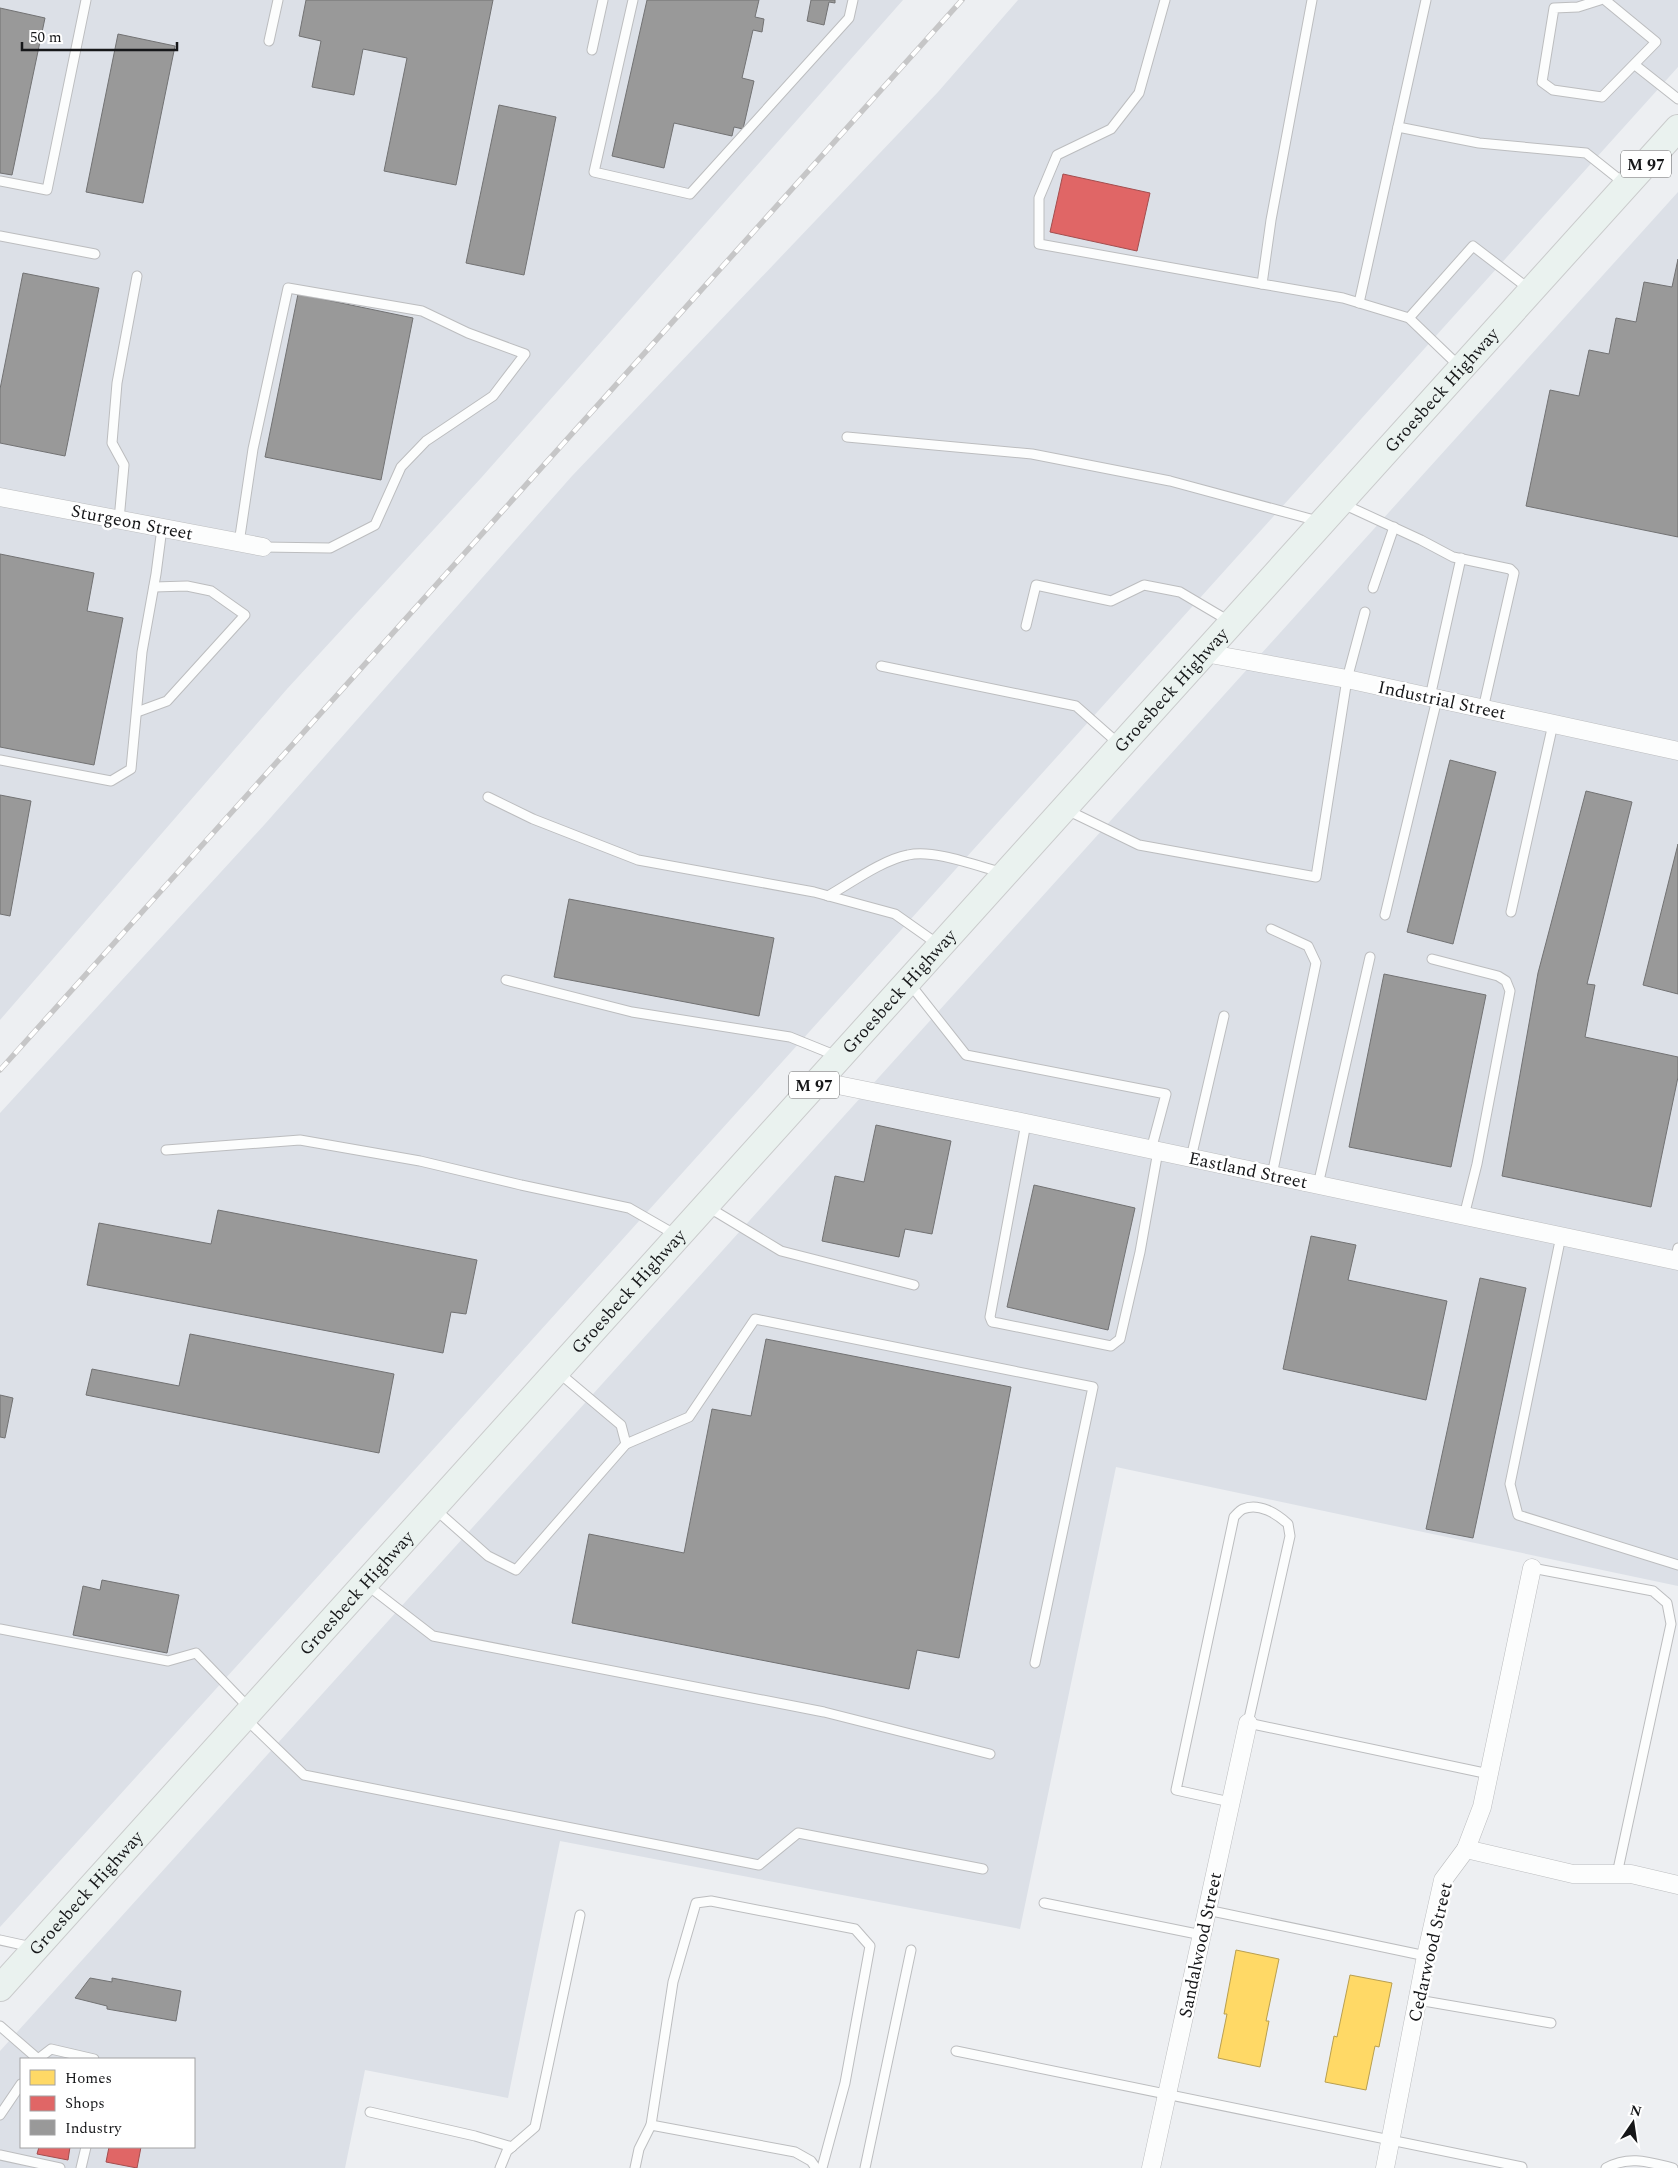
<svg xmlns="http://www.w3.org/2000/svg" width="1678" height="2168" viewBox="0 0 1678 2168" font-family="Spectral,serif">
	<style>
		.built { fill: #dce0e7; fill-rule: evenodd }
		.homes { fill: #ffd966; stroke: #b99f4f }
		.shops { fill: #e06666; stroke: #a34e4f }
		.industry { fill: #999; stroke: #727273 }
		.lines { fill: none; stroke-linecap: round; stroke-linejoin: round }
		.service-casing { stroke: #bcbdbf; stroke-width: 11 }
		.minor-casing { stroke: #bcbdbf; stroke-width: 19 }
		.primary-casing { stroke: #cacbcc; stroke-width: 28 }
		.service { stroke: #fcfdfd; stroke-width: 9 }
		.minor { stroke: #fcfdfd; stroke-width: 18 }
		.primary { stroke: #eaf2ef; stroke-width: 26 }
		.rail-casing { stroke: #c6c6c7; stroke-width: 5.5 }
		.rail { stroke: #fff; stroke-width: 4; stroke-dasharray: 11; stroke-linecap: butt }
		.labels { text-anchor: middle; stroke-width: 5; stroke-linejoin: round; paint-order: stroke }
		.shield { fill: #fff; stroke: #5c5d5e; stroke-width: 1 }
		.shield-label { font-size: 16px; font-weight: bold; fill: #161719 }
		.street-label { font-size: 18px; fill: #161719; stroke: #fff }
	</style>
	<rect width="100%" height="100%" fill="#edeff2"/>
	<!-- built -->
	<g class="built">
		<path d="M0 0H903L481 478 287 689 0 1020Z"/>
		<path d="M1018 0H1678V67L467 1412 0 1927V1113L265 824 572 476 938 92Z"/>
		<path d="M1678 192V1586L1116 1467 1020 1929 560 1841 508 2098 365 2070 345 2168H0V2051ZM21 2059H194V2147H21Z"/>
	</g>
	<!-- homes -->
	<g class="homes">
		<path d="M1236 1950 1279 1959 1266 2021H1269L1260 2067 1218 2058 1227 2014H1224Z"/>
		<path d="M1350 1975 1392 1983 1379 2047 1375 2046 1366 2090 1325 2082 1334 2036 1337 2037Z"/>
	</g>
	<!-- shops -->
	<g class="shops">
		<path d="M1063 174 1150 193 1137 251 1050 232Z"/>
		<path d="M39 2147H70L68 2160 37 2154Z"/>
		<path d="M109 2147H141L137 2168 106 2162Z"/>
	</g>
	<!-- industry -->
	<g class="industry">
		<path d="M306 0H493L456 185 384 171 407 58 363 49 354 95 312 87 321 41 299 36Z"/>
		<path d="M647 0H759L755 17 764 19 762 32 753 30 742 78 754 81 743 129 734 127 732 136 674 123 664 168 612 156Z"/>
		<path d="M811 0H835V3L829 2 824 25 807 21Z"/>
		<path d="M0 8 45 18 12 175 0 173Z"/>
		<path d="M118 34 175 46 143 203 86 192Z"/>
		<path d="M499 105 556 117 524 275 466 263Z"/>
		<path d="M1678 259V537L1526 506 1550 390 1579 396 1589 350 1609 354 1616 318 1636 322 1644 282 1672 287Z"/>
		<path d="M23 273 99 288 65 456 0 443V389Z"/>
		<path d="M298 294 413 318 381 480 265 457Z"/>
		<path d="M0 554 94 573 87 611 123 618 94 765 0 747Z"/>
		<path d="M1450 760 1496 772 1453 944 1407 932Z"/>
		<path d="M1586 791 1632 802 1587 984 1595 985 1585 1037 1678 1057V1077L1651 1207 1502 1176 1538 973Z"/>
		<path d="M0 795 31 801 10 916 0 914Z"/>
		<path d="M1678 844V994L1643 985Z"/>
		<path d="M569 899 774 938 759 1016 554 977Z"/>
		<path d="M1384 974 1486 995 1451 1167 1349 1147Z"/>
		<path d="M876 1125 951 1141 932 1234 905 1229 899 1257 822 1241 835 1176 864 1182Z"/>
		<path d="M1034 1185 1135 1208 1108 1330 1007 1307Z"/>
		<path d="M218 1210 477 1260 466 1314 451 1312 443 1353 87 1285 99 1223 211 1244Z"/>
		<path d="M1311 1236 1356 1245 1348 1280 1447 1301 1426 1400 1283 1369Z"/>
		<path d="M1480 1278 1526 1288 1473 1538 1426 1529Z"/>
		<path d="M190 1334 394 1374 379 1453 86 1395 92 1369 179 1386Z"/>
		<path d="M766 1339 1011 1387 959 1658 917 1650 909 1689 572 1623 589 1534 684 1553 712 1409 751 1416Z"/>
		<path d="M0 1395 13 1398 5 1438 0 1437Z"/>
		<path d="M102 1580 179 1595 167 1653 73 1635 83 1586 100 1590Z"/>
		<path d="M90 1978 112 1982V1978L181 1991 176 2021 107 2009V2006L75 1998Z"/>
	</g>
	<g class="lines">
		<defs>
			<g id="service">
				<path d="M633 0 594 172 690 194 849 18 853 0"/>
				<path d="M1165 0 1139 93 1111 129 1057 155 1039 198V244L1262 284"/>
				<path d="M1312 0 1271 220 1262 284 1343 298 1409 318 1459 366"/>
				<path d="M1600 0 1578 7 1554 8 1542 82 1553 90 1602 97 1656 42 1605 0"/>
				<path d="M269 41 278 0"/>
				<path d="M592 50 603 0"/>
				<path d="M1635 65 1678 99"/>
				<path d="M1398 127 1479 143 1586 153 1625 184"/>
				<path d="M0 181 47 190 86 0"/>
				<path d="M0 236 95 254"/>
				<path d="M1359 303 1426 0"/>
				<path d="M1409 318 1473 246 1529 289"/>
				<path d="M847 437 1032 454 1170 481 1318 521"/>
				<path d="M1343 504 1421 540 1453 557 1510 569 1514 573 1483 709"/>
				<path d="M119 520 124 465 112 443 117 383 137 276"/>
				<path d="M239 543 253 449 288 288 422 311 468 333 525 354 493 396 426 441 401 467 375 525 330 548 263 547"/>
				<path d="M1373 588 1394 527"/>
				<path d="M1026 626 1036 585 1111 601 1144 585 1180 592 1229 621"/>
				<path d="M881 666 1076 706 1119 744"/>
				<path d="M1430 697 1461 558"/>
				<path d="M137 712 167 701 245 615 211 591 187 586 154 587"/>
				<path d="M0 760 111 781 131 769 142 652 156 574 162 528"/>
				<path d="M488 797 533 819 638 860 814 892 895 914 939 945"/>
				<path d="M1067 810 1139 845 1316 877 1347 679 1365 612"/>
				<path d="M828 896C851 883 882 860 908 855 934 849 977 866 1003 873"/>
				<path d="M1511 912 1553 724"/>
				<path d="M1385 915 1437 699"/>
				<path d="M1271 929 1308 946 1316 963 1272 1175"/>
				<path d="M1432 959 1498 976 1506 981 1510 991 1477 1164 1464 1216"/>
				<path d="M506 980 632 1012 790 1037 837 1056"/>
				<path d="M910 984 966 1055 1166 1094 1151 1150"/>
				<path d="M1026 1123 990 1317 992 1322 998 1323 1111 1346 1120 1339 1140 1252 1158 1151"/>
				<path d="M166 1150 300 1140 420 1161 521 1185 629 1208 676 1235"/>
				<path d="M1191 1158 1224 1016"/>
				<path d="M1318 1185 1370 957"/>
				<path d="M708 1207 781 1251 914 1285"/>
				<path d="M1561 1236 1510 1484 1518 1515 1678 1565"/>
				<path d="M1675 1261 1678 1248"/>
				<path d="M626 1444 689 1417 755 1319 1093 1387 1035 1663"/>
				<path d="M435 1509 488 1556 516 1570 626 1444 621 1425 558 1372"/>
				<path d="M1532 1568 1653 1591 1667 1603 1671 1624 1617 1874"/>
				<path d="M367 1585 433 1636 824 1712 990 1754"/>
				<path d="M0 1629 168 1661 196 1653 249 1708"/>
				<path d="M246 1719 304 1775 759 1865 798 1833 983 1869"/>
				<path d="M1230 1802 1176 1790 1234 1517C1236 1515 1240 1510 1243 1509 1259 1502 1277 1514 1288 1524L1290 1536 1248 1723 1489 1774"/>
				<path d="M1044 1903 1202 1935"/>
				<path d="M1207 1910 1426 1956"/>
				<path d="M0 1940 32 1947"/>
				<path d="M1418 2000 1551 2023"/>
				<path d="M0 2026 38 2059"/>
				<path d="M956 2051 1522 2167"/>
				<path d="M38 2059 51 2049 94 2059"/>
				<path d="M370 2112 475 2136 512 2147"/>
				<path d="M0 2115 21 2084"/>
				<path d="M651 2125 673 1982 696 1903 711 1901 855 1929 870 1946 845 2083 822 2168"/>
				<path d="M0 2155 60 2168"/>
				<path d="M81 2168 86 2147"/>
				<path d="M500 2168 507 2151 535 2127 580 1915"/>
				<path d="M635 2168 639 2149 651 2125 795 2152 811 2161 816 2168"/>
				<path d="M865 2168 911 1950"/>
				<path d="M1606 2168C1629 2155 1649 2162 1673 2168"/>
			</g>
			<g id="minor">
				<path d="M0 497 263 547"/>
				<path d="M1205 653 1347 679 1678 751"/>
				<path d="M818 1081 1026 1123 1678 1261"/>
				<path d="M1466 1849 1573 1874H1631L1678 1885"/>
				<path d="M1151 2168 1248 1723"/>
				<path d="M1385 2168 1426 1956 1443 1880 1466 1849 1482 1807 1532 1568"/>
			</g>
			<g id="primary">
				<path id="s1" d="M0 1988 1678 128"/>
			</g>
		</defs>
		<!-- service casing -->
		<use href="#service" class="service-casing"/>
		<!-- minor casing -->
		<use href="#minor" class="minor-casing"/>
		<!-- primary casing -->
		<use href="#primary" class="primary-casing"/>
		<!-- service -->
		<use href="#service" class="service"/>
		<!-- minor -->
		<use href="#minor" class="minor"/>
		<!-- primary -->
		<use href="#primary" class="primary"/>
		<defs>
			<path id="rail" d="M0 1070 962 0"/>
		</defs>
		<!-- rail casing -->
		<use href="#rail" class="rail-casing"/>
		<!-- rail -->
		<use href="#rail" class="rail"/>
	</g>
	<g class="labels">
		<!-- shield labels -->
		<g class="shield">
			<rect x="1621" y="150.5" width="50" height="27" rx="4"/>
			<rect x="789" y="1071.5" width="50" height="27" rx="4"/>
		</g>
		<g class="shield-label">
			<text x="1646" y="170">M 97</text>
			<text x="814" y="1091">M 97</text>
		</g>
		<!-- street labels -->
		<g class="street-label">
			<text dy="6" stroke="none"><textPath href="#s1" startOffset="2152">Groesbeck Highway</textPath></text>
			<text transform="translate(132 522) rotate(11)" y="6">Sturgeon Street</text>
			<text dy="6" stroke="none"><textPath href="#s1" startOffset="1748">Groesbeck Highway</textPath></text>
			<text transform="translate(1442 700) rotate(12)" y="6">Industrial Street</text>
			<text dy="6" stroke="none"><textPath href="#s1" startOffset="1342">Groesbeck Highway</textPath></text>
			<text transform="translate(1248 1170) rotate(12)" y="6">Eastland Street</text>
			<text dy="6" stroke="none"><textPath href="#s1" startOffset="938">Groesbeck Highway</textPath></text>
			<text dy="6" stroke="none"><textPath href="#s1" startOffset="532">Groesbeck Highway</textPath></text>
			<text dy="6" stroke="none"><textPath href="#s1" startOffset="128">Groesbeck Highway</textPath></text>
			<text transform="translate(1200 1945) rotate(-78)" y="6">Sandalwood Street</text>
			<text transform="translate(1430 1952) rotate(-77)" y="6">Cedarwood Street</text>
		</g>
	</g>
	<!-- legend -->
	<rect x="20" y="2058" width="175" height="90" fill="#ffffff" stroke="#a2a2a3"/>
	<rect x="30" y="2070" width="25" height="15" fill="#ffd966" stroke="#a2a2a3"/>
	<text x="65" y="2083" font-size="15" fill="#161719">Homes</text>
	<rect x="30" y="2096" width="25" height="15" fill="#e06666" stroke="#a2a2a3"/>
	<text x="65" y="2108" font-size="15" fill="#161719">Shops</text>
	<rect x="30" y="2120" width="25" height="15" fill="#999999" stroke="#a2a2a3"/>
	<text x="65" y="2133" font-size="15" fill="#161719">Industry</text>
	<!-- north arrow -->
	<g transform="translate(1633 2123) rotate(13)" stroke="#ffffff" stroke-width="4" paint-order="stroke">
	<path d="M0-4L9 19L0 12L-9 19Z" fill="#161719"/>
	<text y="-8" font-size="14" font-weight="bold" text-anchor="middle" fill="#161719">N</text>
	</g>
	<!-- scale -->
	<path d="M22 42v8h155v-8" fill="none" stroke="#161719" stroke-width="2.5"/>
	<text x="30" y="42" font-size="15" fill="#161719" stroke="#ffffff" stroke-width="4" paint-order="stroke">50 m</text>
</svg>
